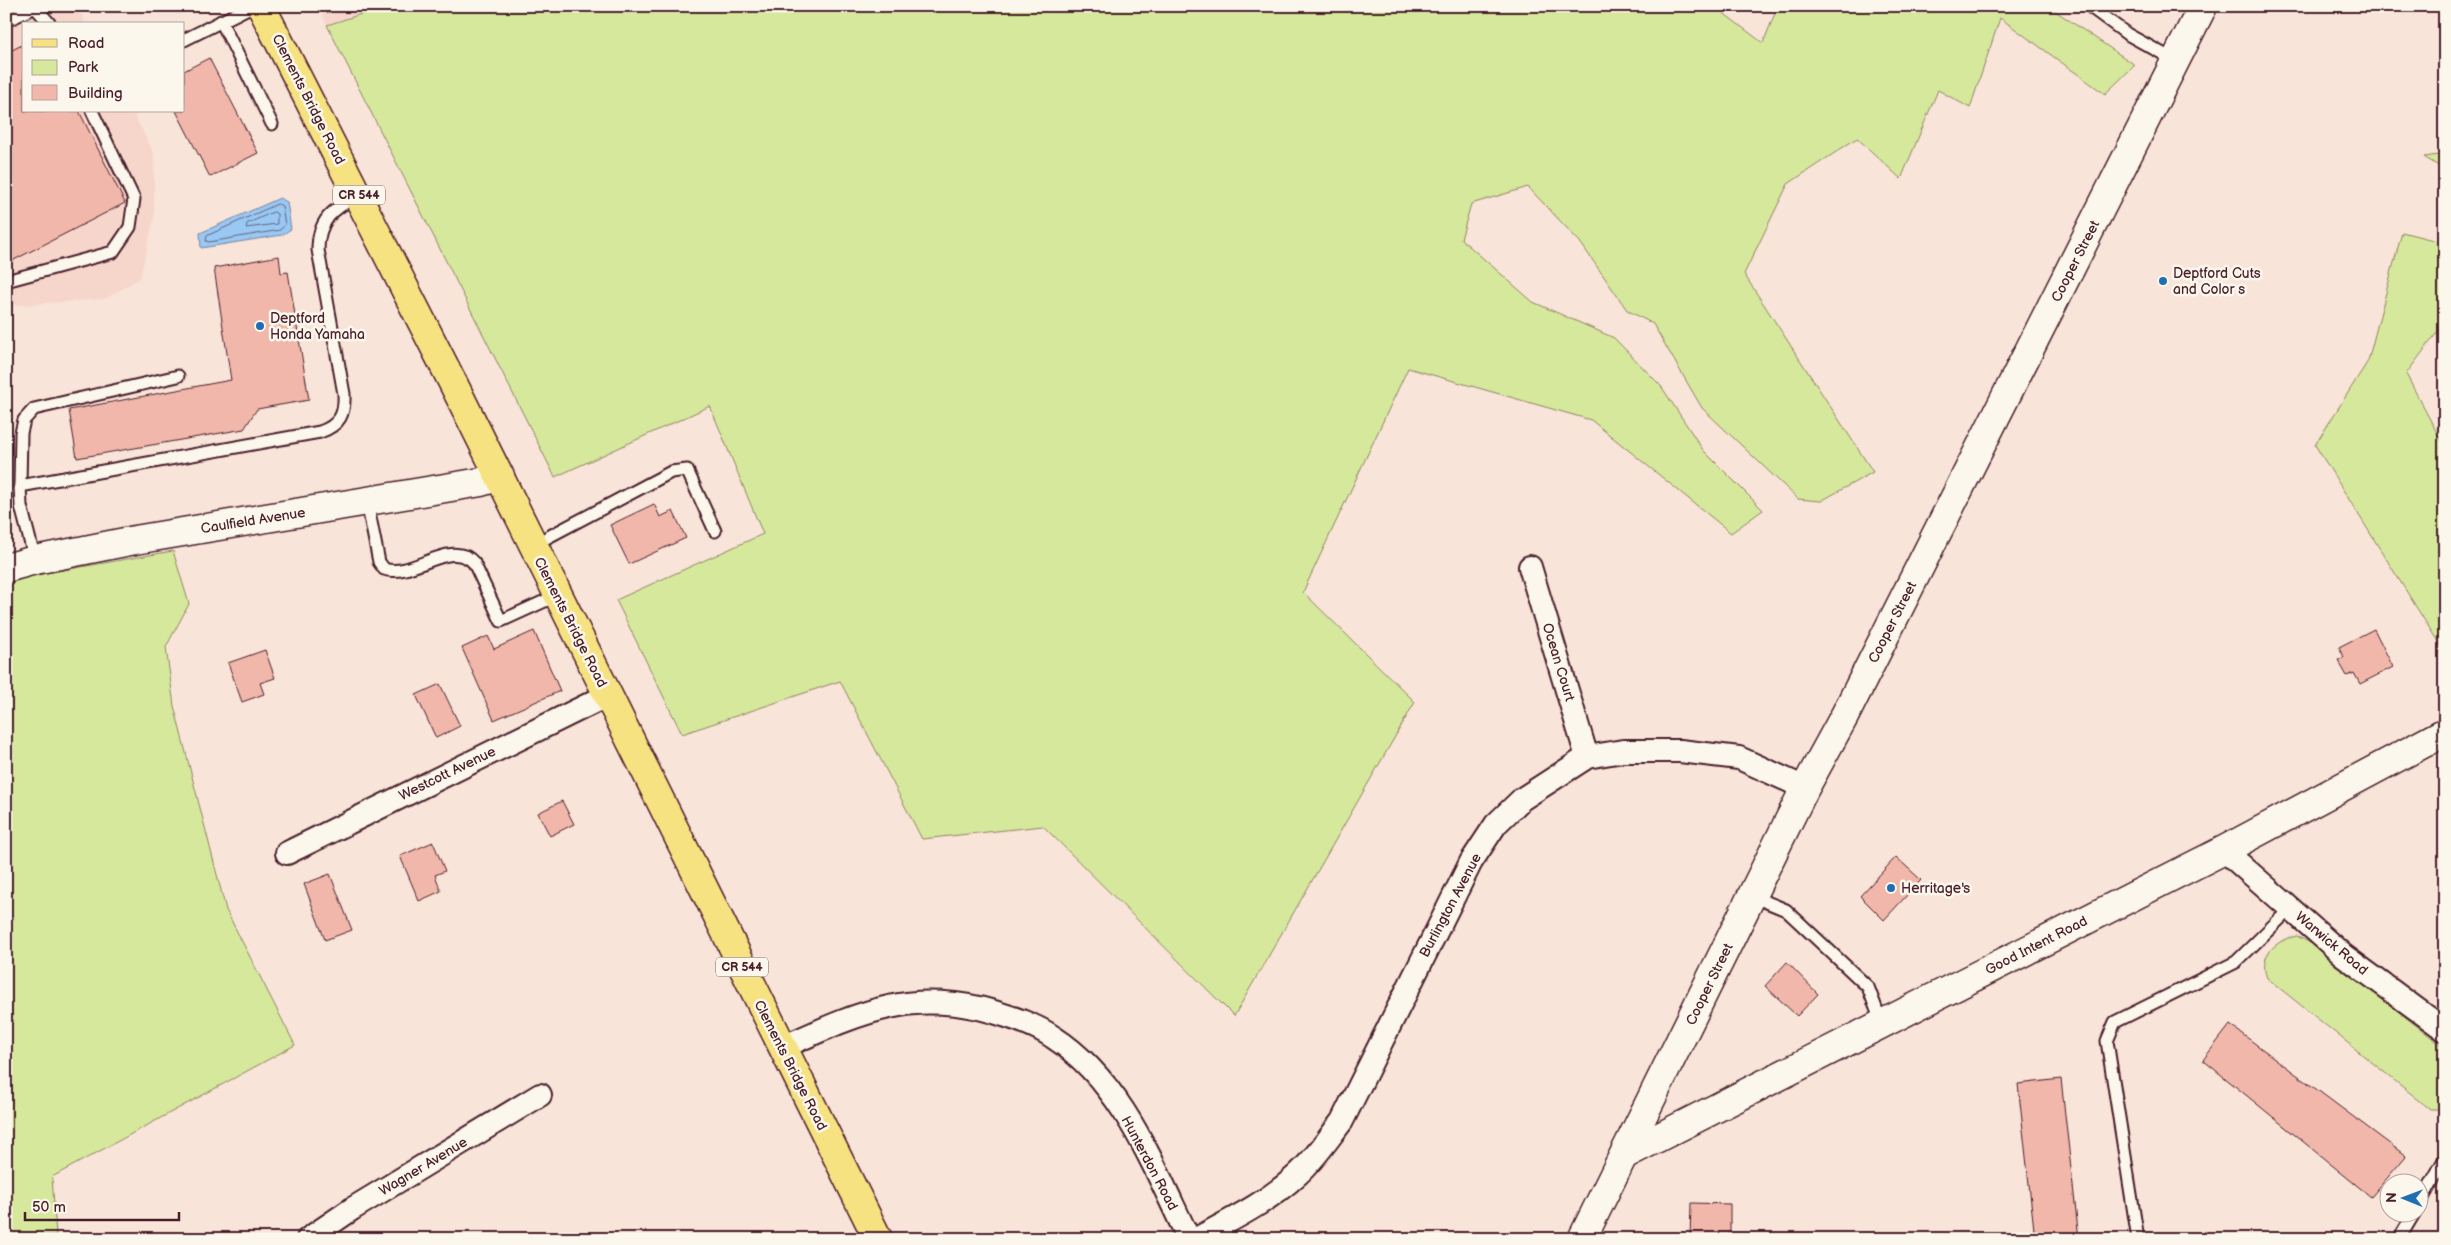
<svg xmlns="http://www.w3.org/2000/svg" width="2451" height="1245" viewBox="0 0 2451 1245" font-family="'Balsamiq Sans',sans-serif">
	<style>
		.built { fill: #f6d6ca }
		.green { fill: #d5e89c; stroke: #908464 }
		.water { fill: #98c8f3; stroke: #7984a3 }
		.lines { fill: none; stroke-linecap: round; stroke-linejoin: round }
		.shore { stroke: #69637b; stroke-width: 1 }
		.building { fill: #f1b7ab; stroke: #4a1f2b }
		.lane-casing { stroke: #4a1f2b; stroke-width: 15 }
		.street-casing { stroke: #4a1f2b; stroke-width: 26 }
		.secondary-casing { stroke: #4a1f2b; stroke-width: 31 }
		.primary-casing { stroke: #4a1f2b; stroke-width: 31 }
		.lane { stroke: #fbf7ec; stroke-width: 11 }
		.street { stroke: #fbf7ec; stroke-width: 22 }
		.secondary { stroke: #fbf7ec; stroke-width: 28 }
		.primary { stroke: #f7e281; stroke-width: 28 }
		.poi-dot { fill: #1f6fb2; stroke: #fbf7ec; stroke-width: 2 }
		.labels { text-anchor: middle; stroke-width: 5; stroke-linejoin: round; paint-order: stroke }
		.shield { fill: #fbf7ec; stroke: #7f6065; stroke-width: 1 }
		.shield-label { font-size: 12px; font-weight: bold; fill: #4a1f2b }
		.street-label { font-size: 14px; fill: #4a1f2b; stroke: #fbf7ec }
		.poi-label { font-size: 14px; fill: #4a1f2b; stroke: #fbf7ec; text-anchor: start }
	</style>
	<rect width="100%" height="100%" fill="#f8e4d8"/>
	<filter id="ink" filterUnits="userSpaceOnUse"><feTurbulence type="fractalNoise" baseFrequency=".02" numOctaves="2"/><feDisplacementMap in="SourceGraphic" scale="10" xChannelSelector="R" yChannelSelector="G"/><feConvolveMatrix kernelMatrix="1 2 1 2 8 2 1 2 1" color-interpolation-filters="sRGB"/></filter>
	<g filter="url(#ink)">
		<!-- built -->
		<g class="built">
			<path d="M6 6H77L86 24H24V111H132L154 154V218L140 278 105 299 6 306Z"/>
			<path d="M318 6H386L327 25Z"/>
		</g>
		<!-- green -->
		<g class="green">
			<path d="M386 6H1714L1763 43 1778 6H2048L2135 65 2105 94 2000 18 1970 108 1938 90 1901 179 1857 138 1788 184 1744 274 1873 472 1821 501 1798 499 1702 408 1653 324 1627 310 1580 242 1528 187 1471 204 1461 239 1533 302 1614 338 1661 386 1703 450 1763 510 1731 533 1591 420 1408 368 1303 592 1415 702 1234 1016 1043 826 922 839 840 681 682 734 616 600 763 534 710 406 555 477 327 25Z"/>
			<path d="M2445 154V170L2424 157Z"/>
			<path d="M2402 232 2445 243V322L2406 374 2445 448V653L2315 445 2368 361Z"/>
			<path d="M173 551 189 604 166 647 174 706 226 910 295 1045 52 1177 56 1235 6 1239V584L35 575Z"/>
			<path d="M2297 936 2312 944 2445 1048V1109H2430L2267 978C2258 955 2276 940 2297 936Z"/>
		</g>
		<!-- water -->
		<path class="water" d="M280 198 287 202 291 229 282 235 201 248 200 233Z"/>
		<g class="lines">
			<!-- shore -->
			<g class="shore">
				<path d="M278 204 282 206 285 225 280 230 209 242 206 241 207 236Z"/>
				<path d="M274 212 277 214V224L246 228 247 224Z"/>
			</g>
		</g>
		<!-- building -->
		<g class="building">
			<path d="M24 44V111H79L125 203 6 264V53Z"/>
			<path d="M209 58 258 153 210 177 176 111H184V71Z"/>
			<path d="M279 256 281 273 288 272 309 400 257 409 244 429 77 458 69 410 231 380 214 268Z"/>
			<path d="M654 504 660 517 673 511 686 538 629 564 610 525Z"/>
			<path d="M2374 629 2393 667 2360 684 2354 673 2347 676 2338 660 2344 657 2339 647Z"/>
			<path d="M534 631 560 691 494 720 462 648 488 636 494 649Z"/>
			<path d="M265 650 275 678 260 683 264 694 242 702 228 663Z"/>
			<path d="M440 684 460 726 436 738 416 695Z"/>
			<path d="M562 801 574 824 550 836 538 813Z"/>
			<path d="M433 842 445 871 435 875 441 891 419 901 400 856Z"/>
			<path d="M1896 857 1921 880 1884 920 1860 896Z"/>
			<path d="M330 874 352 930 325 940 304 884Z"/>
			<path d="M1787 962 1818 994 1797 1016 1765 986Z"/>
			<path d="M2230 1025 2406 1156 2371 1197 2203 1060Z"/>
			<path d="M2061 1079 2079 1239H2035L2018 1084Z"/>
			<path d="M1691 1203 1730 1204V1239H1690Z"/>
		</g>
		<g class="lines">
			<defs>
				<g id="lane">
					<path d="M2089 6 2127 34 2176 61"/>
					<path d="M6 21 35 7 50 24"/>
					<path d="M221 21 272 124"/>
					<path d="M184 40 252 6"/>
					<path d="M6 281 113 252 130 227 134 199 92 111"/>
					<path d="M20 486 21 433 24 420 34 409 178 376"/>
					<path d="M367 502 379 562 384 569C412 579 451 537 474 563L501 621 558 595"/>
					<path d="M533 545 671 472 687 470 715 531"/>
					<path d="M35 560 21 506 20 486 320 432C340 425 345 414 344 394L318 250C318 220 333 209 357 196"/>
					<path d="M1752 896 1786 910 1868 987 1882 1024"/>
					<path d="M2418 1207 2445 1158"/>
					<path d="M2138 1239 2107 1041 2115 1022 2236 962 2291 908"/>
					<path d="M2399 1239 2415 1212"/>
				</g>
				<g id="street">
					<path d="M1530 567 1587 757"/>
					<path d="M2224 850 2343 955 2445 1030"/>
					<path d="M287 853 608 695"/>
					<path d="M783 1047C817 1032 852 1015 889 1007 922 999 961 1002 994 1012 1014 1018 1036 1025 1053 1037 1123 1082 1154 1168 1189 1239"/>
					<path d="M308 1239 352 1209 540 1095"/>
					<path d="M1196 1239C1231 1220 1268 1202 1297 1175 1315 1159 1328 1139 1342 1121L1471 862 1496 824 1522 799 1587 757 1623 751H1680L1739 758 1805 788"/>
				</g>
				<g id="secondary">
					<path d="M6 568 35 560 135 540 481 482 500 476"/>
					<path d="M1626 1154 2224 850 2445 732"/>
					<path d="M1582 1239 1805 788 1845 715 2203 6"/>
				</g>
				<path id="primary" d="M261 6 454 385 878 1239"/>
			</defs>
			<!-- lane casing -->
			<use href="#lane" class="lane-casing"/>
			<!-- street casing -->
			<use href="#street" class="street-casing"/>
			<!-- secondary casing -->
			<use href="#secondary" class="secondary-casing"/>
			<!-- primary casing -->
			<use href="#primary" class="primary-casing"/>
			<!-- lane -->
			<use href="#lane" class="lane"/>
			<!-- street -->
			<use href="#street" class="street"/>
			<!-- secondary -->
			<use href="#secondary" class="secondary"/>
			<!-- primary -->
			<use href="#primary" class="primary"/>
		</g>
	</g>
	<!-- markers -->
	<g class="poi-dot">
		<circle cx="2163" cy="281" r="5"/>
		<circle cx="260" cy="326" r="5"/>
		<circle cx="1891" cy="888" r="5"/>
	</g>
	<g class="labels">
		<!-- shield labels -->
		<g class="shield">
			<rect x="333" y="185.5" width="52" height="19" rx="4"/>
			<rect x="716" y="957.5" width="52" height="19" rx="4"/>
		</g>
		<g class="shield-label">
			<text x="359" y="199">CR 544</text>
			<text x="742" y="971">CR 544</text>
		</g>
		<!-- street labels -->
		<g class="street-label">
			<text transform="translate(309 99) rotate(63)" y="5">Clements Bridge Road</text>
			<text transform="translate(2075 261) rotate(-63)" y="5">Cooper Street</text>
			<text transform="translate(253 520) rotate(-9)" y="5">Caulfield Avenue</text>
			<text transform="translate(571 622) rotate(63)" y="5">Clements Bridge Road</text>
			<text transform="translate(1892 622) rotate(-63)" y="5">Cooper Street</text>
			<text transform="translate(1559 662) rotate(73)" y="5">Ocean Court</text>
			<text transform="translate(447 773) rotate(-26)" y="5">Westcott Avenue</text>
			<text transform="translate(1450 905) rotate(-62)" y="5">Burlington Avenue</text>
			<text transform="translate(2332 943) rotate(40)" y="5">Warwick Road</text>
			<text transform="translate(2036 945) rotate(-27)" y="5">Good Intent Road</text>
			<text transform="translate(1709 984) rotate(-64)" y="5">Cooper Street</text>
			<text transform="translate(791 1065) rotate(63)" y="5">Clements Bridge Road</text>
			<text transform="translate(1150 1163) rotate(62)" y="5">Hunterdon Road</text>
			<text transform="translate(423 1166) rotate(-31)" y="5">Wagner Avenue</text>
		</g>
		<!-- poi labels -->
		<g class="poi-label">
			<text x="2173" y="278">Deptford Cuts<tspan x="2173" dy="16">and Color s</tspan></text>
			<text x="270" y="323">Deptford<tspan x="270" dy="16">Honda Yamaha</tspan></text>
			<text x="1901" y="893">Herritage's</text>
		</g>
	</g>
	<!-- margin -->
	<rect width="2451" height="1245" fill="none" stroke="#fbf7ec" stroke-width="25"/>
	<rect x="12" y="12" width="2426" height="1220" fill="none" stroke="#4a1f2b" stroke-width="2" filter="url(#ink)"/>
	<!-- legend -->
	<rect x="22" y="22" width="162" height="90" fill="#fbf7ec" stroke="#b4a19f"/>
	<rect x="32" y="39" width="25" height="8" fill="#f7e281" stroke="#b4a19f"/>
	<text x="68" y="48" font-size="15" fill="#4a1f2b">Road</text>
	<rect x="32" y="60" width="25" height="15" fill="#d5e89c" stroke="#b4a19f"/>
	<text x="68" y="72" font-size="15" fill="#4a1f2b">Park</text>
	<rect x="32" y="85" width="25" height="15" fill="#f1b7ab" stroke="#b4a19f"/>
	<text x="68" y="98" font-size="15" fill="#4a1f2b">Building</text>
	<!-- north arrow -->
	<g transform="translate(2404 1198) rotate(271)"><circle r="24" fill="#fbf7ec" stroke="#b4a19f"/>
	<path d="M0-4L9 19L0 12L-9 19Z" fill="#1f6fb2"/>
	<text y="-8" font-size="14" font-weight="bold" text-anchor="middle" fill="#4a1f2b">N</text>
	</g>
	<!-- scale -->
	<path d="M25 1212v8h154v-8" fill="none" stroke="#4a1f2b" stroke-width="2.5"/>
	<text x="32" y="1212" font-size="15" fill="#4a1f2b" stroke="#fbf7ec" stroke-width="4" paint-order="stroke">50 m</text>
</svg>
